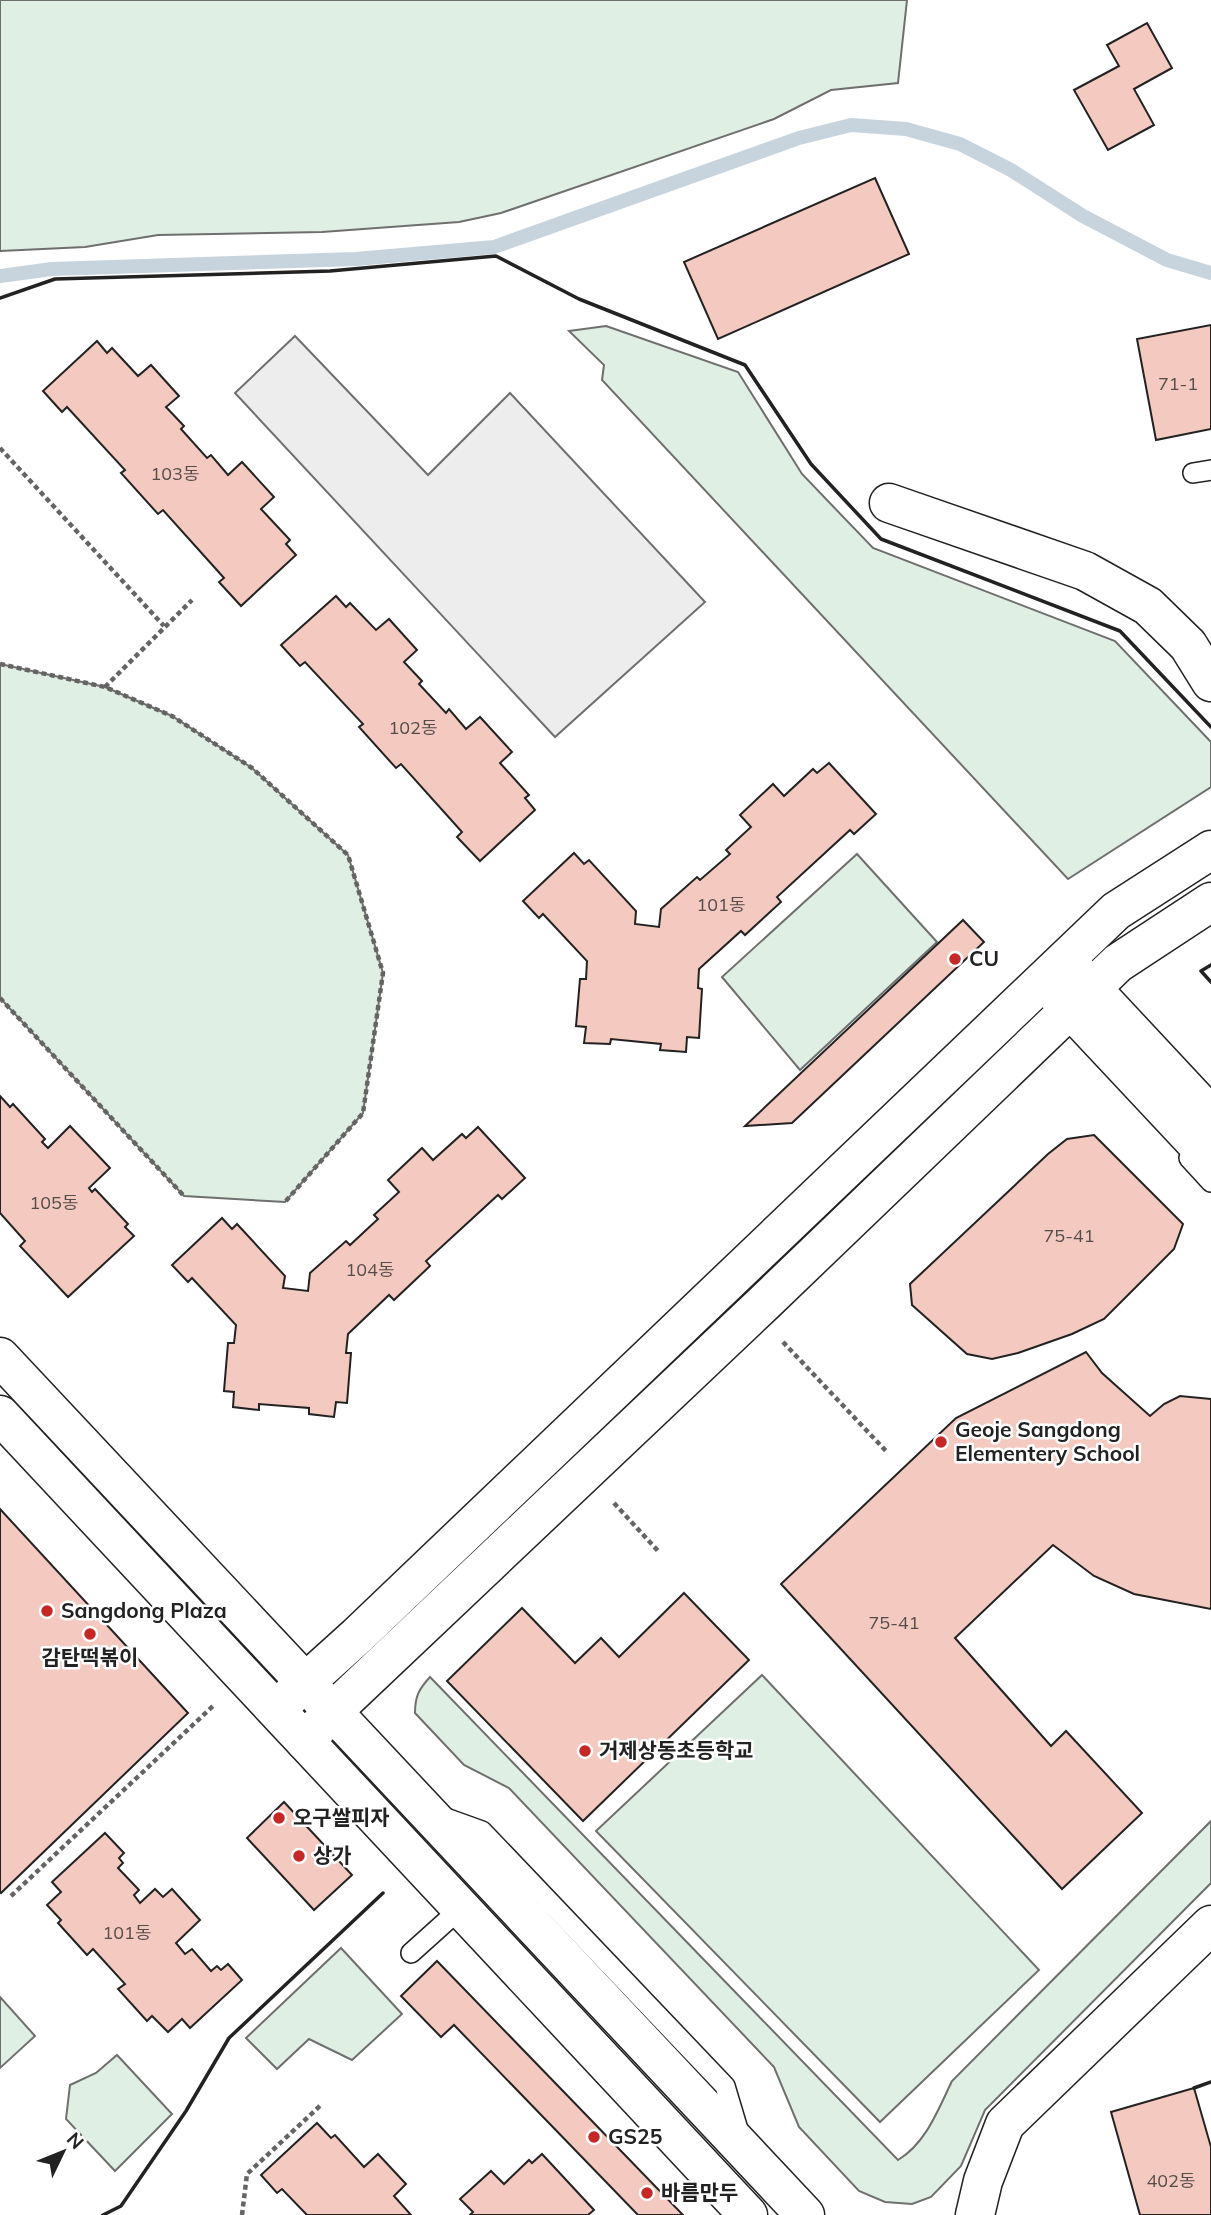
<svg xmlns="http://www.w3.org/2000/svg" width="1211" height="2215" viewBox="0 0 1211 2215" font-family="Mulish,'Noto Sans KR',sans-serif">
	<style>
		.green { fill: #e0efe3; stroke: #6f6f6f; stroke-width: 2 }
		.parking { fill: #ededed; stroke: #6f6f6f; stroke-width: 2 }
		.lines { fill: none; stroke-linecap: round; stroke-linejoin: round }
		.stream { stroke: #c7d3dd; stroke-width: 14 }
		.building { fill: #f3c9c0; stroke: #222; stroke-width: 2 }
		.service-casing { stroke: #222; stroke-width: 22 }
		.minor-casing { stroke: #222; stroke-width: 41 }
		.tertiary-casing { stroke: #222; stroke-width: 41 }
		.path { stroke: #646464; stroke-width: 4.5; stroke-dasharray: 5 3.5; stroke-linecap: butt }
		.service { stroke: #fff; stroke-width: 19 }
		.minor { stroke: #fff; stroke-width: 38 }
		.tertiary { stroke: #fff; stroke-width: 38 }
		.wall { stroke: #222; stroke-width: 3.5 }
		.poi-dot { fill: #c62828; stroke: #fff; stroke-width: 2.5 }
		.labels { text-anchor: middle; stroke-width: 5; stroke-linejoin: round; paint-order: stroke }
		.number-label { font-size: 18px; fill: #564c4a }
		.poi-label { font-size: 21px; font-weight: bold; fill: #222; stroke: #fff; text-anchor: start }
	</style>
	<rect width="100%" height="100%" fill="#fff"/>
	<!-- green -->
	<g class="green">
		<path d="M0 0H907L898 83 831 90 774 119 501 213 459 222 322 232 158 235 85 247 0 251Z"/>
		<path d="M606 326 738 372 802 474 873 548 1115 641 1211 742V787L1068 879 602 380 604 365 569 331Z"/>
		<path d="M0 664 105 687 172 716 252 768 348 855 383 973 363 1113 285 1202 184 1196 0 998Z"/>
		<path d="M857 854 937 942 800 1070 722 977Z"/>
		<path d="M762 1675 1039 1970 880 2122 596 1831Z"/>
		<path d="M430 1677 898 2160C926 2143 938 2110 952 2081L1211 1821V1883L985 2110 961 2166 931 2197 912 2204 885 2202 859 2191 799 2127 774 2067 509 1788 464 1765 415 1713C415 1696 419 1689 430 1677Z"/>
		<path d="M341 1948 402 2014 352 2060 309 2039 277 2069 246 2038Z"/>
		<path d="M0 1997 35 2036 0 2068Z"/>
		<path d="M117 2055 172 2114 115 2171 66 2119 70 2085 96 2073Z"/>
	</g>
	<!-- parking -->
	<path class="parking" d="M295 336 428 475 510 393 705 602 555 737 235 393Z"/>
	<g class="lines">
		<!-- stream -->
		<path class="stream" d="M0 276 52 269 356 259 494 247 799 138 851 125 906 129 960 144 1011 170 1083 216 1167 260 1211 273"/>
	</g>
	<!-- building -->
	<g class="building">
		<path d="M1147 23 1172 68 1134 89 1154 125 1108 150 1074 90 1119 66 1107 45Z"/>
		<path d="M875 178 909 254 718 339 684 262Z"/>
		<path d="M1211 325V429L1156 440 1137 339Z"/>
		<path d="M97 341 107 353 112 348 138 376 151 365 179 396 166 407 184 426 181 429 207 458 211 455 228 475 242 462 274 497 261 509 290 540 286 544 296 555 241 606 219 582 224 578 163 510 158 514 121 473 125 470 67 407 62 412 43 391Z"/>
		<path d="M336 596 346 607 350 603 376 630 389 619 417 650 404 662 422 681 419 684 446 713 449 709 466 729 480 717 512 752 500 763 529 795 525 798 535 810 480 861 457 837 462 832 401 764 396 768 359 727 363 724 305 662 300 666 281 645Z"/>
		<path d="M829 763 876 814 854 834 850 830 777 897 781 902 745 935 741 931 699 969 698 988 702 989 699 1038 687 1037 686 1052 660 1050 661 1044 611 1039 610 1044 584 1043 586 1027 576 1026 580 979H586L587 961 543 914 539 918 523 901 574 853 584 864 589 860 636 911 635 924 659 927 661 909 697 877 700 880 730 854 726 850 751 827 740 815 773 784 784 796 813 769 817 773Z"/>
		<path d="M963 920 984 942 792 1123 745 1126Z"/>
		<path d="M0 1096 10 1107 13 1104 45 1139 42 1142 48 1148 70 1126 110 1168 89 1188 92 1192 95 1189 128 1224 125 1227 134 1236 68 1297 20 1246 25 1241 0 1213Z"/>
		<path d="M478 1127 525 1178 502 1199 498 1195 426 1261 430 1266 394 1300 389 1295 348 1334 346 1353H351L347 1403 336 1402 334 1417 309 1414V1408L259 1404V1410L233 1407 234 1392 224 1391 228 1343H234L236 1325 192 1278 188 1282 172 1265 222 1218 232 1229 237 1224 285 1276 283 1288 308 1291 310 1273 346 1241 350 1245 378 1219 374 1215 399 1192 388 1180 422 1148 433 1160 462 1134 466 1138Z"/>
		<path d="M1094 1135 1183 1224 1174 1249 1104 1319 1072 1334 1018 1353 992 1359 967 1354 912 1305 910 1284 1048 1154 1067 1139Z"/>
		<path d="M1086 1352 1102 1373 1150 1416 1164 1404 1180 1396 1211 1399V1609L1134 1594 1094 1576 1053 1545 955 1638 1051 1746 1066 1731 1142 1813 1062 1889 781 1584 956 1418Z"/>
		<path d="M0 1509 188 1713 1 1893 0 1892Z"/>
		<path d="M684 1593 749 1660 583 1821 447 1681 522 1608 575 1663 601 1638 619 1657Z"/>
		<path d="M284 1802 352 1875 314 1910 247 1838Z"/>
		<path d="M105 1833 124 1853 119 1858 123 1863 118 1868 139 1890 134 1895 140 1903 155 1889 163 1897 172 1889 200 1920 176 1943 185 1954 192 1949 211 1971 217 1966 221 1970 228 1964 242 1980 190 2028 182 2019 168 2032 152 2016 147 2021 118 1989 125 1984 93 1949 87 1955 58 1923 61 1920 47 1905 61 1892 52 1882Z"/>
		<path d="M437 1961 683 2215H638L454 2025 441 2037 401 1996Z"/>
		<path d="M1194 2088 1211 2147V2215H1140L1111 2112Z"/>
		<path d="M317 2123 331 2138 335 2135 364 2167 378 2154 406 2184 394 2196 411 2215H307L282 2189 277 2193 261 2175Z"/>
		<path d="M542 2154 594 2210 588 2215H470L473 2212 460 2199 491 2171 504 2184 529 2160 532 2163Z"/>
	</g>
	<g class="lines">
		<defs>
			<g id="service">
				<path d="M1193 473 1211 470"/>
				<path d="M1189 1158 1211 1182"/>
				<path d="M443 1817 482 1831 725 2086 739 2133"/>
				<path d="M411 1953 461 1908"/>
			</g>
			<g id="minor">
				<path d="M889 503 1085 571 1148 606 1188 645 1211 682"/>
				<path d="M1069 964 1211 1116"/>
				<path d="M1048 985 1211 1159"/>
				<path d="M975 2215 983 2181 1005 2124 1211 1925"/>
			</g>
			<g id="tertiary">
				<path d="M0 1357 805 2215"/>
				<path d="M0 1415 748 2215"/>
				<path d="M276 1709 357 1636 1116 911 1211 850"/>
				<path d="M305 1741 332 1712 764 1303 1118 963 1211 902"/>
			</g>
		</defs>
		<!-- service casing -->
		<use href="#service" class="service-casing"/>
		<!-- minor casing -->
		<use href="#minor" class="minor-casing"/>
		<!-- tertiary casing -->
		<use href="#tertiary" class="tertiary-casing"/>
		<!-- path -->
		<g class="path">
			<path d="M0 448 164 626"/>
			<path d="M0 664 105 687 172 716 252 768 348 855 383 973 363 1113 285 1202"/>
			<path d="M105 687 192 600"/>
			<path d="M0 998 184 1196"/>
			<path d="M783 1342 886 1451"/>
			<path d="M614 1503 658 1551"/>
			<path d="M11 1896 213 1706"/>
			<path d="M242 2215 247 2174 322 2104"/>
		</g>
		<!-- service -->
		<use href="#service" class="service"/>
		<!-- minor -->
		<use href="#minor" class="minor"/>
		<!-- tertiary -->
		<use href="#tertiary" class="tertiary"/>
		<!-- wall -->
		<g class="wall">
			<path d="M0 298 55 279 330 271 496 256 579 299 745 365 811 464 881 539 1120 631 1211 727"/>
			<path d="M1211 965 1201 971 1211 982"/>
			<path d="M1194 2088 1211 2082"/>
			<path d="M103 2215 121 2206 186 2111 229 2038 383 1893"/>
		</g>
	</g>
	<!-- markers -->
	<g class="poi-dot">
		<circle cx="955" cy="959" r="7"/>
		<circle cx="941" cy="1442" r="7"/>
		<circle cx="47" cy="1611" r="7"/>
		<circle cx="90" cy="1634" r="7"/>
		<circle cx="585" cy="1751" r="7"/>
		<circle cx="279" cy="1818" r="7"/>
		<circle cx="299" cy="1856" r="7"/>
		<circle cx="594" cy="2137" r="7"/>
		<circle cx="647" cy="2193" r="7"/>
	</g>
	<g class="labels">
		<!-- number labels -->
		<g class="number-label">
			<text x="1178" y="390">71-1</text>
			<text x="175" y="480">103동</text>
			<text x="413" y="734">102동</text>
			<text x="721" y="911">101동</text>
			<text x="54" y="1209">105동</text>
			<text x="1069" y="1242">75-41</text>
			<text x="370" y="1276">104동</text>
			<text x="894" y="1629">75-41</text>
			<text x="127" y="1939">101동</text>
			<text x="1171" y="2187">402동</text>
		</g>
		<!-- poi labels -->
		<g class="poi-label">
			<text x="969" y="966">CU</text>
			<text x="955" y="1437">Geoje Sangdong<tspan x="955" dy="24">Elementery School</tspan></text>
			<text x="61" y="1618">Sangdong Plaza</text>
			<text x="90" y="1665" text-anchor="middle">감탄떡볶이</text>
			<text x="599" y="1758">거제상동초등학교</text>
			<text x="293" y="1825">오구쌀피자</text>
			<text x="313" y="1863">상가</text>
			<text x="608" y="2144">GS25</text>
			<text x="661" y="2200">바름만두</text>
		</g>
	</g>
	<!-- north arrow -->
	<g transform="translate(63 2152) rotate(47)" stroke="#ffffff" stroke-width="5" paint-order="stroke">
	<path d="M0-5L12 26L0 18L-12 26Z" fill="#222222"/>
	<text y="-10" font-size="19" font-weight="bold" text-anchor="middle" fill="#222222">N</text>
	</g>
</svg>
